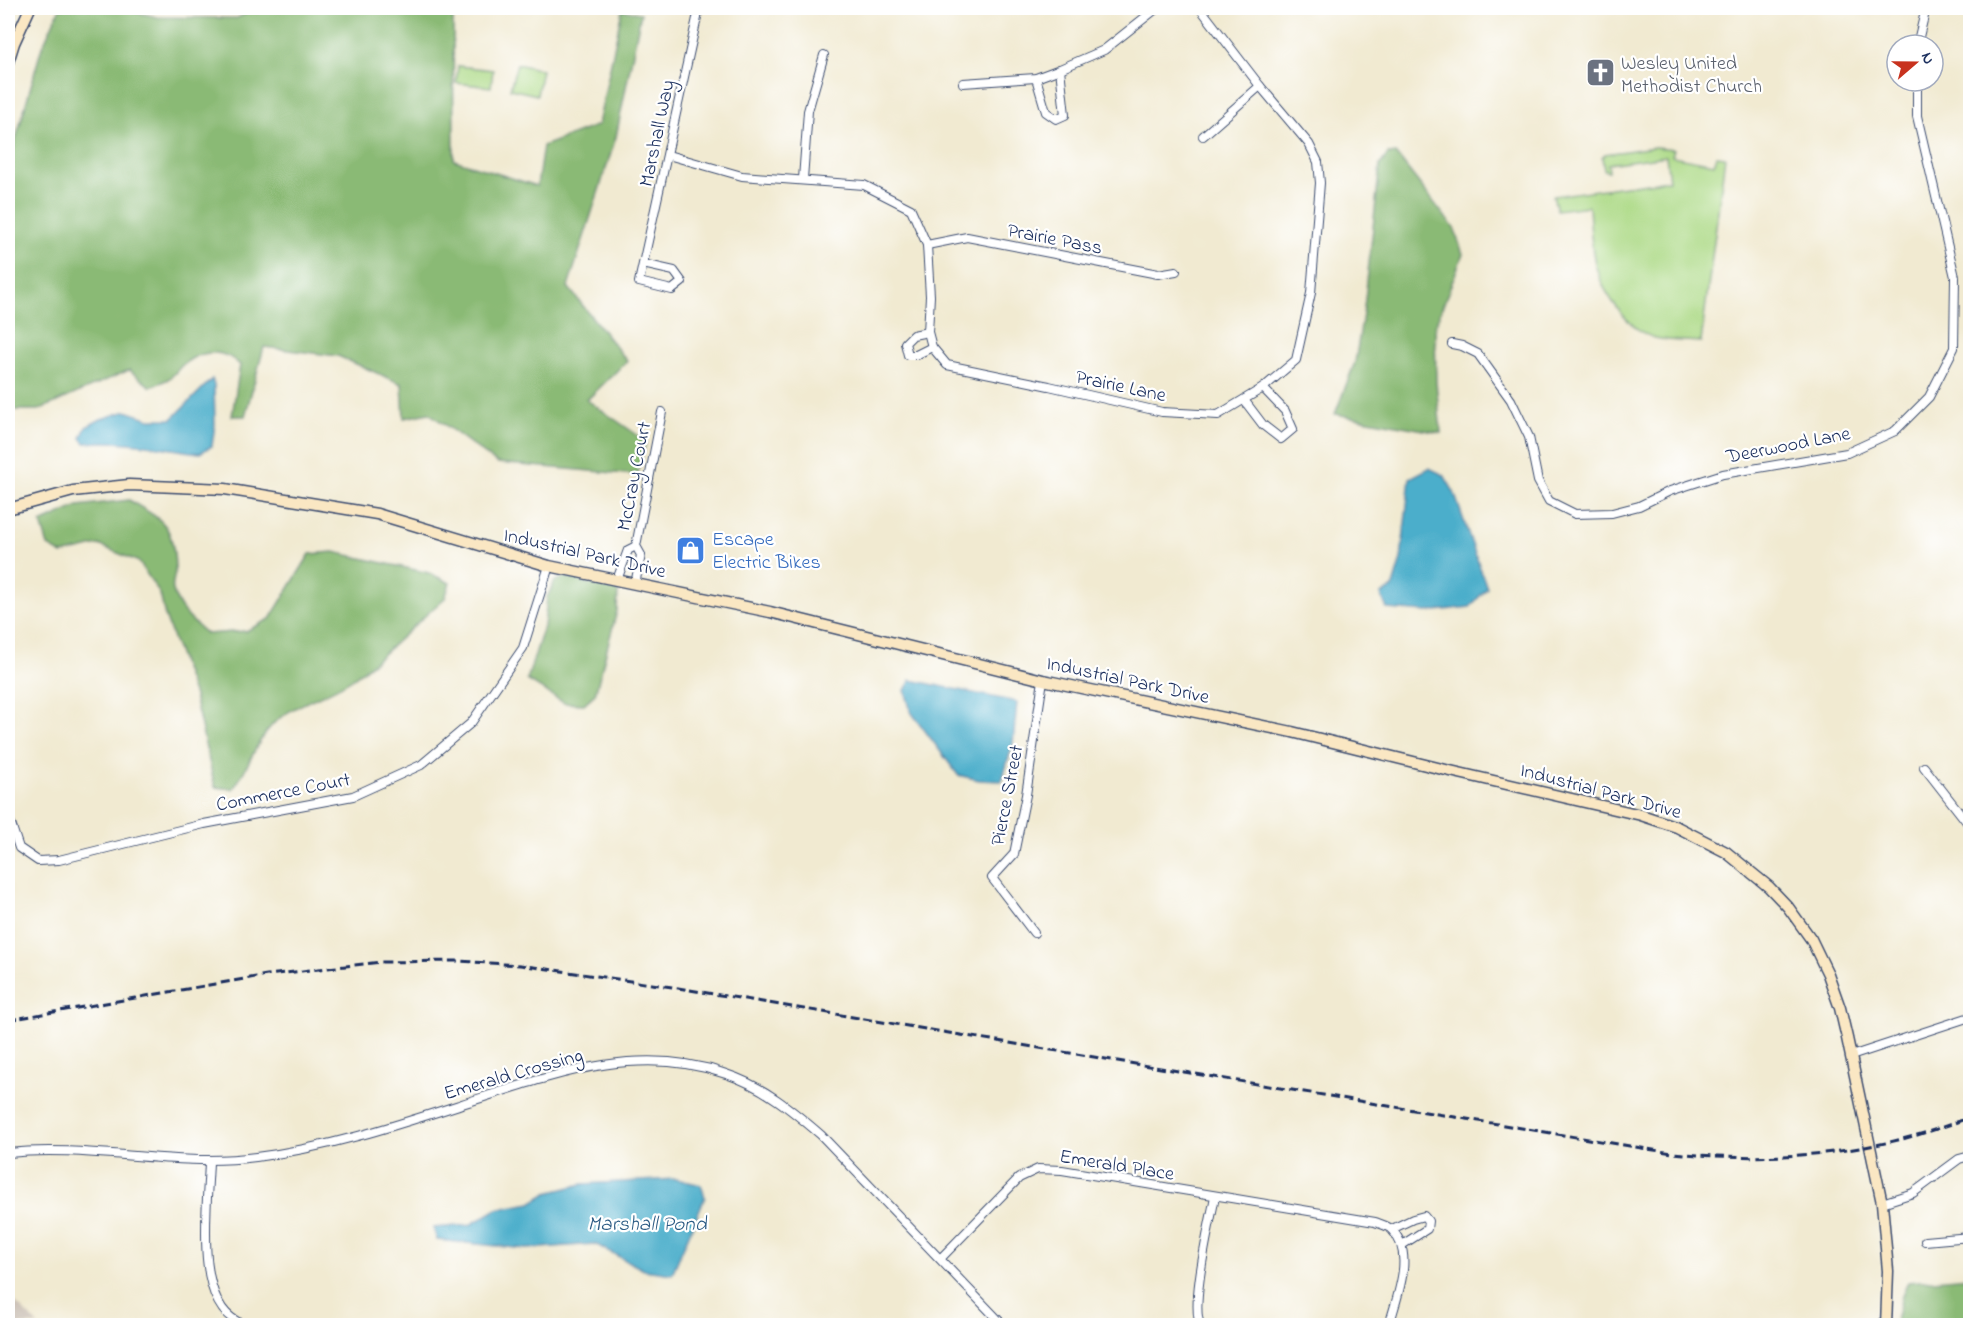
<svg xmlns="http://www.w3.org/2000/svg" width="1978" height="1333" viewBox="0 0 1978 1333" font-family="'Indie Flower',sans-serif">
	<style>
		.industrial { fill: #ccc2b8 }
		.green { fill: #adda87; stroke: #648472; stroke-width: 1.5 }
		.forest { fill: #8aba74; stroke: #527469; stroke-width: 1.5 }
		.water { fill: #4caecb; stroke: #346e94; stroke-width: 1.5 }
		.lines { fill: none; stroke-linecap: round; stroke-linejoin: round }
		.street-casing { stroke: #3b4b6f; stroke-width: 10 }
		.secondary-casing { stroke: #3b4b6f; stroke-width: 13 }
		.street { stroke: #fff; stroke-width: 8 }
		.secondary { stroke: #fae7c3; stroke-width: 10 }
		.rail { stroke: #1b2f5e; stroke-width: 3; stroke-dasharray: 9 4.5; stroke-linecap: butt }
		.labels { text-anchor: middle; stroke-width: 4.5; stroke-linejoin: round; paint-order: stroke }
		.worship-label { font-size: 20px; fill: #5b616d; stroke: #fff; text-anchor: start }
		.street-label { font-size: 20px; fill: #1b2f5e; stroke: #fff }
		.shop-label { font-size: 20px; fill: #366cbe; stroke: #fff; text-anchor: start }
		.water-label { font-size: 21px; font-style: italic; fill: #2c5b84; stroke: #fff }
	</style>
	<rect width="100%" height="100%" fill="#fff"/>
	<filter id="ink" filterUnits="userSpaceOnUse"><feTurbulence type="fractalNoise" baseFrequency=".0167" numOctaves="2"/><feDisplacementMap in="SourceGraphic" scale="12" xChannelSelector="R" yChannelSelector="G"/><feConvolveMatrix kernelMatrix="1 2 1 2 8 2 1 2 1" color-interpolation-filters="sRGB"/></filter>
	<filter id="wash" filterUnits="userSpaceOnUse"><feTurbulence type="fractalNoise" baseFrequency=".008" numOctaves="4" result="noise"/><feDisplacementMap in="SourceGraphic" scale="24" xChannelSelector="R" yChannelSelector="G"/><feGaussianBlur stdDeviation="1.35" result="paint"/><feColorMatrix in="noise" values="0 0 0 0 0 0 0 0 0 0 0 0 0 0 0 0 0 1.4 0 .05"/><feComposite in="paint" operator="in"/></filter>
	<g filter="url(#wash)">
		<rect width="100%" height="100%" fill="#f1ead1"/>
		<!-- industrial -->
		<path class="industrial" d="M8 1295 38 1325H8Z"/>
		<!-- green -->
		<g class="green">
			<path d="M517 64 542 70 537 95 510 89Z"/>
			<path d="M458 66 493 70 491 87 456 83Z"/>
			<path d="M1655 147 1674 149 1672 156 1714 164 1717 156 1725 157 1701 342C1686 341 1669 341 1655 338 1641 334 1631 324 1622 314 1591 277 1592 252 1589 206L1557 210 1553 196 1669 180 1666 156 1608 164 1609 171 1604 170 1602 157 1605 154Z"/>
		</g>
		<!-- forest -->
		<g class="forest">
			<path d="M60 8H117L158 17 237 18 258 8H453L454 160 537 186 543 146 598 125 622 10 641 13 616 137 568 287 627 361 587 400 646 441 637 475 497 463 429 413 404 418 402 384 338 356 264 347 245 416H232L240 365C224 349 204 349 185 363 179 367 175 375 168 379 163 382 157 384 151 387L129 370 39 410H8V167L41 50Z"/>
			<path d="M1388 154H1396L1454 228 1463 254 1435 326 1436 382 1441 433 1335 414 1355 362 1364 308 1380 165Z"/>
			<path d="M129 500C164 521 173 523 175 567 176 575 171 583 173 590 178 610 193 622 207 634L246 631 270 619 310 554 334 552 429 573 450 583 445 598C415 624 386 654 355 677 332 694 295 703 274 723 255 742 249 768 233 789L215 787 194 696 165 616 160 594 139 562 99 545 62 554 48 546 41 523 78 506Z"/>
			<path d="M565 577 618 591 617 611 595 694 584 704 564 703 527 680 544 626 547 597 555 581Z"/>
			<path d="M1970 1277V1325H1895L1902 1296 1908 1282Z"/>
		</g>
		<!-- water -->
		<g class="water">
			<path d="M212 379 214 385 215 424 212 446 200 453C158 448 129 439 85 443L81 438 86 427 101 419 126 411 150 419H172Z"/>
			<path d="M1429 468 1444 475 1454 492 1487 588 1470 607 1427 612 1387 609 1381 594 1392 589 1401 559 1410 478Z"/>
			<path d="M911 680 1017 702 1013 743 1002 781 979 780 958 775 911 712 905 690Z"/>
			<path d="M676 1179 701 1185 705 1197 672 1274 644 1270 595 1244 527 1249 437 1240 433 1228 470 1225 497 1209 531 1203 547 1193 583 1184Z"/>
		</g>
	</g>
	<g filter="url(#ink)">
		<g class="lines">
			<defs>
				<g id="street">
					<path d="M1917 45 1926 8"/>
					<path d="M1036 78 1046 112 1056 119 1065 115 1060 69"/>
					<path d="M963 83 1036 78 1060 69 1104 50 1157 8"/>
					<path d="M1203 136 1260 86"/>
					<path d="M668 155 742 176 864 185 911 209 927 245 930 296 928 332 932 347 947 365 1049 386 1162 412 1218 415 1263 388 1296 360 1311 293 1320 183 1318 162 1309 144 1260 86 1200 8"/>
					<path d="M803 179 808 111 824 55"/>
					<path d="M927 245 967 237 1158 274 1176 271"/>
					<path d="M643 264 674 271 682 282 672 290 639 282 697 18 698 8"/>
					<path d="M928 332 913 335 905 343 908 355H916L932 347"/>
					<path d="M1452 344 1462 346 1478 354 1511 400 1529 437 1538 481 1549 501 1575 514 1612 513 1639 506 1670 491 1723 474 1847 453 1895 431 1929 397 1954 348 1955 277 1917 116V81"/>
					<path d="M1244 400 1263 425 1281 439 1293 429 1285 411 1263 388"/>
					<path d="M617 580 628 550 636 546"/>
					<path d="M635 584 641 555 636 546 662 412"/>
					<path d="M1924 767 1970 826"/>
					<path d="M8 815 19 848 38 861 59 860 204 824 353 796 421 765 471 723 523 648 549 566"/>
					<path d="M1034 933 992 878 1014 854 1026 795 1043 680"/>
					<path d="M1851 1056 1970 1017"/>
					<path d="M8 1153C91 1144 173 1168 256 1157 327 1148 394 1126 462 1104 548 1077 635 1042 726 1074 763 1086 792 1110 821 1135L1004 1326"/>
					<path d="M209 1161C208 1203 193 1300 238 1322 243 1324 251 1324 256 1326"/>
					<path d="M1882 1203 1913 1193 1959 1159 1970 1156"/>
					<path d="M1392 1229 1413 1219 1424 1216 1428 1221 1427 1229 1402 1245"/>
					<path d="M1925 1241 1970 1237"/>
					<path d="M941 1258 1019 1178 1038 1169 1062 1170 1375 1222C1380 1224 1389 1226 1392 1230 1416 1254 1396 1298 1389 1326"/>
					<path d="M1201 1326C1189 1308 1211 1220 1215 1196"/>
				</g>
				<g id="secondary">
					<path d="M8 62 14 43 30 8"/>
					<path d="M8 509 73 491 129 485 225 489 377 514 549 566 770 612 1043 680 1292 732 1446 770 1641 815 1677 827 1726 852 1769 887 1788 907 1811 939 1828 974 1840 1008 1847 1038 1882 1203 1888 1271 1886 1326"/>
				</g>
			</defs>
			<!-- street casing -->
			<use href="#street" class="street-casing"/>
			<!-- secondary casing -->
			<use href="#secondary" class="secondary-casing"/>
			<!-- street -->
			<use href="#street" class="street"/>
			<!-- secondary -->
			<use href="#secondary" class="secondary"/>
			<!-- rail -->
			<path class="rail" d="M8 1020 267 975 381 962 458 961 520 965 672 987 1672 1153C1776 1162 1872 1156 1970 1117"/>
		</g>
	</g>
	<!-- icons -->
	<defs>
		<symbol id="church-square" viewBox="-11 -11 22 22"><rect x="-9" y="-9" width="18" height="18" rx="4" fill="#6b7280" stroke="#fff"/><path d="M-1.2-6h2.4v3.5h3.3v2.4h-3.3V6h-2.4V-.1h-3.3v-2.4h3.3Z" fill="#fff"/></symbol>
		<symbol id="shop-square" viewBox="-11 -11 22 22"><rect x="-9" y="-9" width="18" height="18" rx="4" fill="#3f7fe0" stroke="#fff"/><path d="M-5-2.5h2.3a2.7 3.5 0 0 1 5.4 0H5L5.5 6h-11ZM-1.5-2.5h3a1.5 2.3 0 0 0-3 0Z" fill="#fff"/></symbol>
	</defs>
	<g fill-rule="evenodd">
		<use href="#church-square" x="1584" y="56" width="33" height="33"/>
		<use href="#shop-square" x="674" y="534" width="33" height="33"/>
	</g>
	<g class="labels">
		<!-- worship labels -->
		<g class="worship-label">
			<text x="1621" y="69">Wesley United<tspan x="1621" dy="23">Methodist Church</tspan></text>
		</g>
		<!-- street labels -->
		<g class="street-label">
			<text transform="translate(656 133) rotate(-78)" y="7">Marshall Way</text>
			<text transform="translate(1055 238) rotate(11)" y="7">Prairie Pass</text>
			<text transform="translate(1121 385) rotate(12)" y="7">Prairie Lane</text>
			<text transform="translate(1788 444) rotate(-11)" y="7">Deerwood Lane</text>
			<text transform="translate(633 476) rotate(-79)" y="7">McCray Court</text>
			<text transform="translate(585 552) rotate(13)" y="7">Industrial Park Drive</text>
			<text transform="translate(1128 679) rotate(12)" y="7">Industrial Park Drive</text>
			<text transform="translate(1601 790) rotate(15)" y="7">Industrial Park Drive</text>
			<text transform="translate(283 791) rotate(-11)" y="7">Commerce Court</text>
			<text transform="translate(1006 795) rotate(-79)" y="7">Pierce Street</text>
			<text transform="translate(513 1073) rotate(-16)" y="7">Emerald Crossing</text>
			<text transform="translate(1117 1164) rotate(9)" y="7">Emerald Place</text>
		</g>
		<!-- shop labels -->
		<g class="shop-label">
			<text x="712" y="545">Escape<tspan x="712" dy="23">Electric Bikes</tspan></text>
		</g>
		<!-- water labels -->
		<g class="water-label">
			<text x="647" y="1230">Marshall Pond</text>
		</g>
	</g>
	<!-- margin -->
	<rect width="1978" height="1333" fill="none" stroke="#fff" stroke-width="30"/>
	<!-- north arrow -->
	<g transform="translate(1915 63) rotate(70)"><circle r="28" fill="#ffffff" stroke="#a4acbf" stroke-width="1.5"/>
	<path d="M0-4.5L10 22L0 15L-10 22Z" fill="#c8321e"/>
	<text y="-9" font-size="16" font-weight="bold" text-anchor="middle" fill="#1b2f5e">N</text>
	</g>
</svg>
